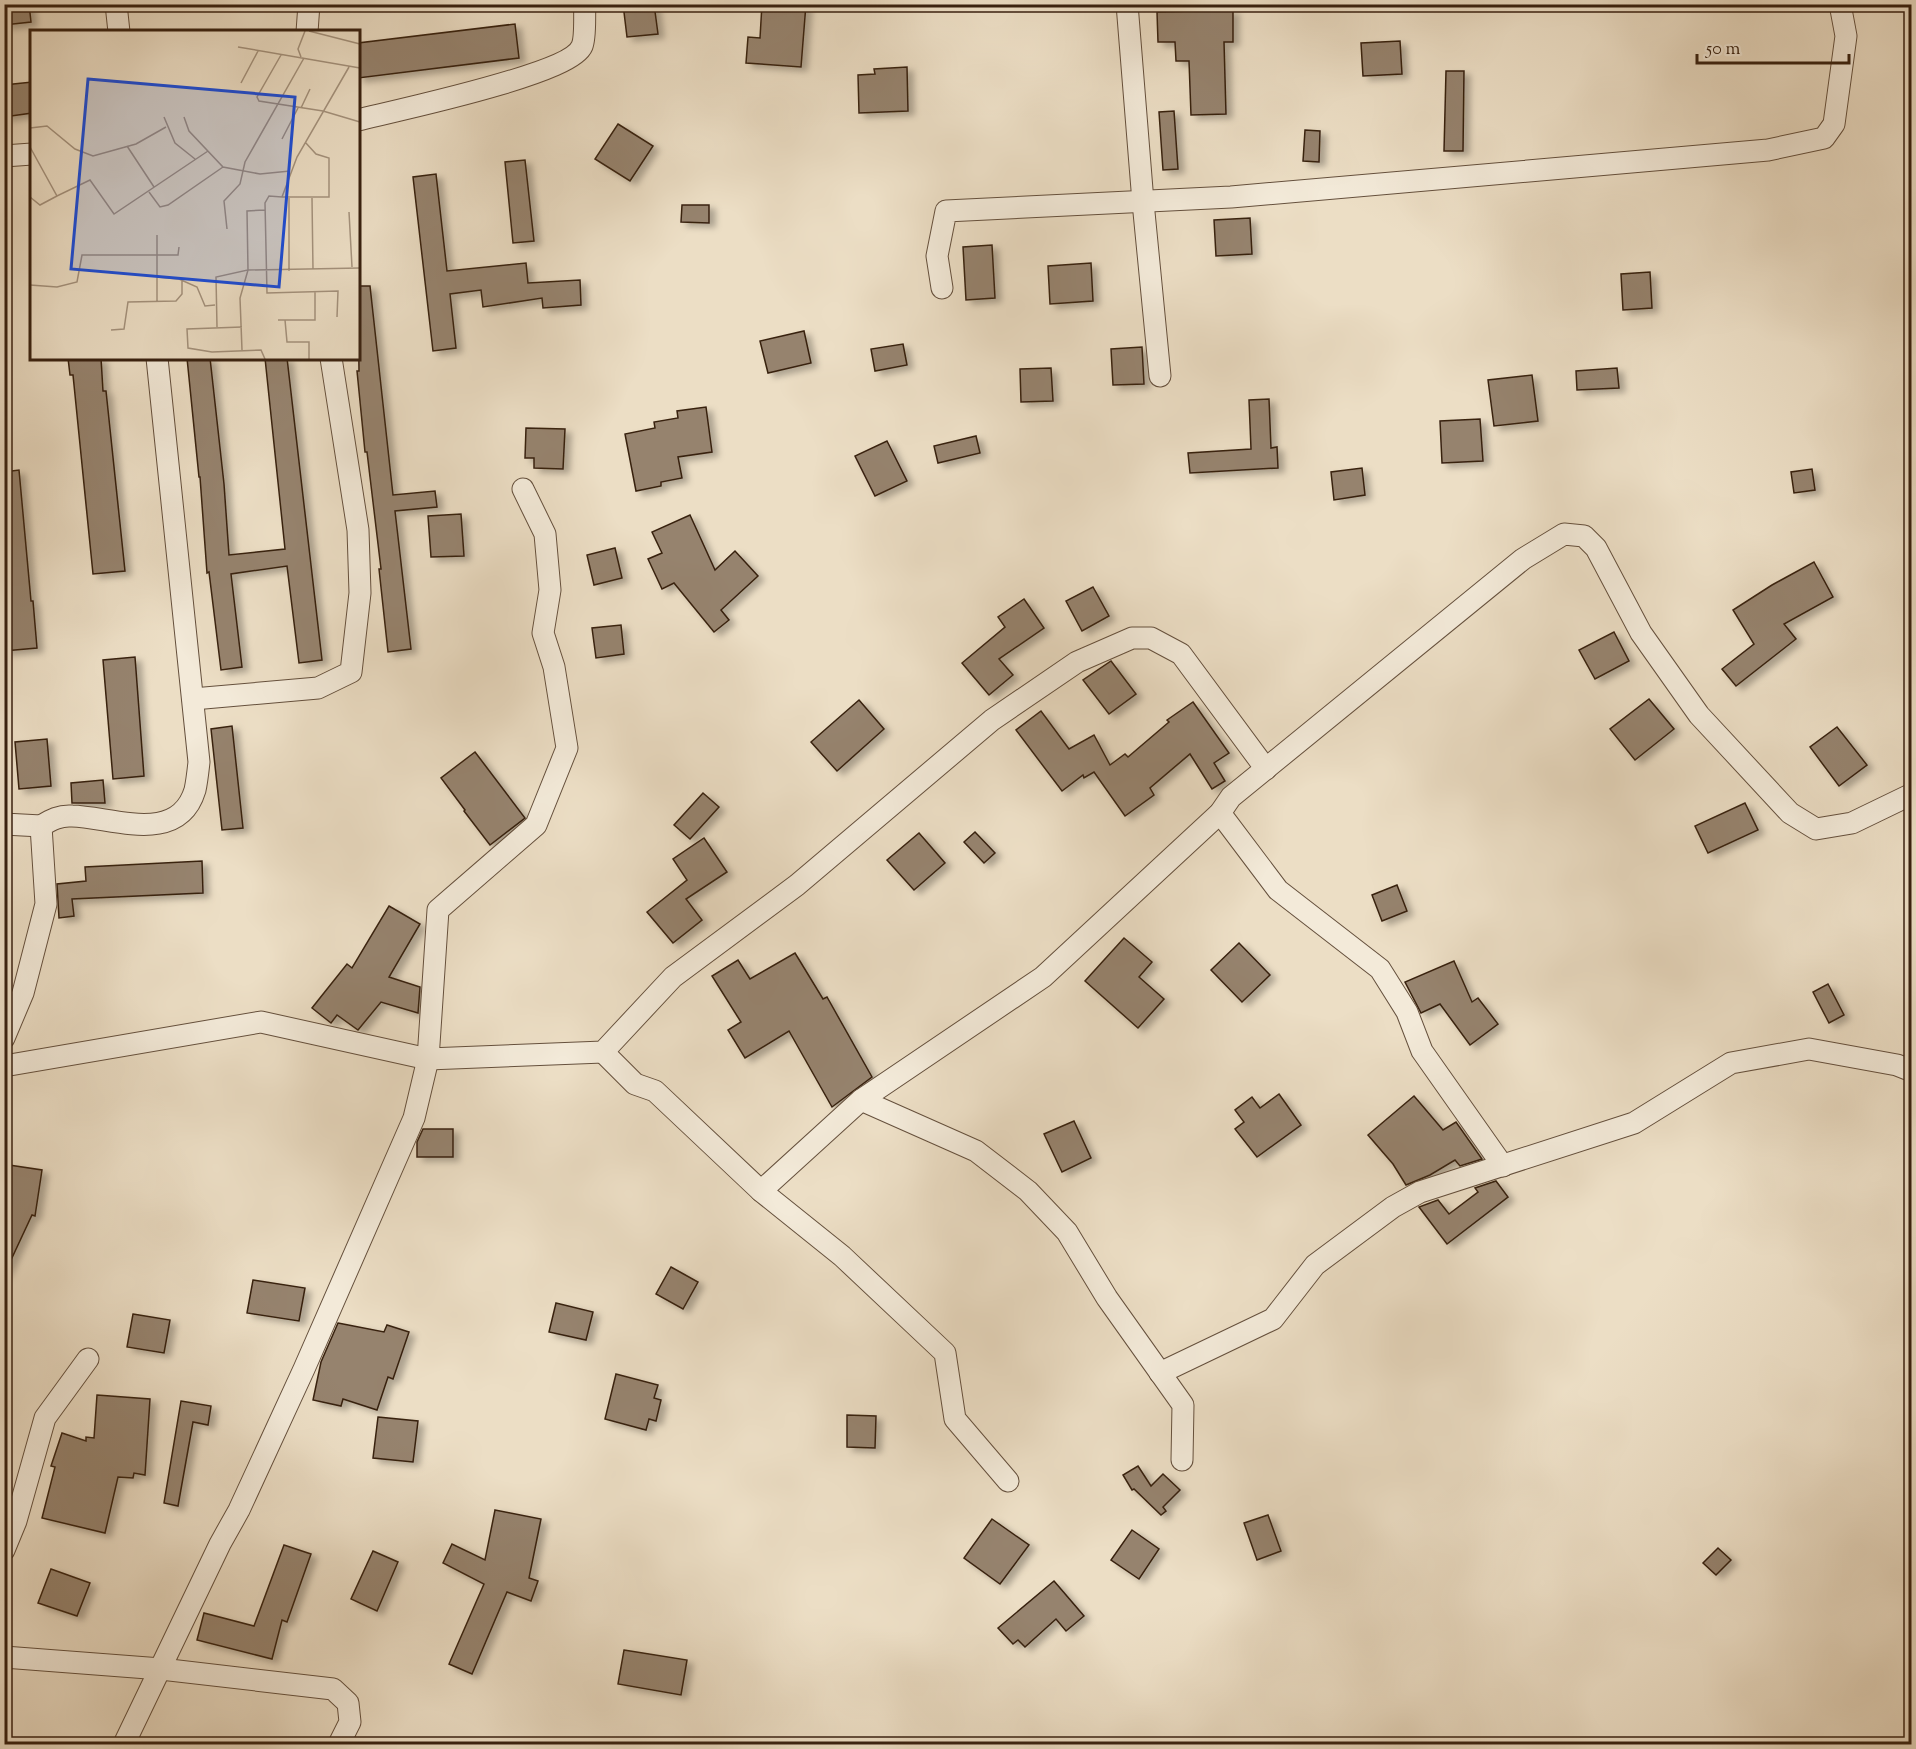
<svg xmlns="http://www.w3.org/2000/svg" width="1916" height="1749" viewBox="0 0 1916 1749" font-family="'Sorts Mill Goudy',serif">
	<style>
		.building { fill: #96836e; stroke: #382110; stroke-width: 1.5; filter: url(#shadow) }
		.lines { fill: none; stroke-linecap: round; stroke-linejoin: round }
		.minor-casing { stroke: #65503d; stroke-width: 23 }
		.minor { stroke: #f3ead9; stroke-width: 21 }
		.inset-road { fill: none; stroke: #a4927d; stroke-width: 1.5 }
		.view { fill: #1d4ed8; fill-opacity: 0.15; stroke: #1d4ed8; stroke-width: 3 }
		.inset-edge { fill: none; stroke: #382110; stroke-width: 3 }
	</style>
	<defs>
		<filter id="shadow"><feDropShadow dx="6" dy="4" stdDeviation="3" flood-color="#0004"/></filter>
	</defs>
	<rect width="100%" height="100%" fill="#ecdec5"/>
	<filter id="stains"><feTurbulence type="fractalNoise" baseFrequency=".00333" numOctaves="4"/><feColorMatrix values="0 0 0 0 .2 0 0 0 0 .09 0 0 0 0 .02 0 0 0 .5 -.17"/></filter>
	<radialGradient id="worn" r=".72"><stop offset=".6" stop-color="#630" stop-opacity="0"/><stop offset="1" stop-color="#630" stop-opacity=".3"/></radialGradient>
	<!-- building -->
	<g class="building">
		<path d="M4 4H29L31 22 4 25Z"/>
		<path d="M623 4H654L658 34 627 37Z"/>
		<path d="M762 4H806L801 67 746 63 748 37 760 38Z"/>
		<path d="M1233 10V42H1224L1226 114 1191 115 1189 61H1176L1175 42H1158L1157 12Z"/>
		<path d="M515 24 519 58 358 78V43Z"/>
		<path d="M1400 41 1402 74 1363 76 1361 43Z"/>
		<path d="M907 67 908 111 859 113 858 75 875 74 874 69Z"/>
		<path d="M1446 71H1464L1463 151H1444Z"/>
		<path d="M32 82V113L4 117V85Z"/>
		<path d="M1174 111 1178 169 1163 170 1159 112Z"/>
		<path d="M618 124 653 146 630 181 595 159Z"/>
		<path d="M1305 130 1320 131 1319 162 1303 161Z"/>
		<path d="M525 160 534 241 513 243 505 162Z"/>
		<path d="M436 174 447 271 526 263 528 283 580 280 581 305 543 308 542 298 483 307 481 290 450 294 456 348 433 351 413 177Z"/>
		<path d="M682 205H709V223L681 222Z"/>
		<path d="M1250 218 1252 254 1216 256 1214 220Z"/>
		<path d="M992 245 995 298 966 300 963 247Z"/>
		<path d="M1091 263 1093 301 1050 304 1048 266Z"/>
		<path d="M1650 272 1652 308 1623 310 1621 274Z"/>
		<path d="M358 286H370L393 495 435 491 437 507 395 511 411 649 388 652 379 569H381L367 452H365L357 371H359Z"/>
		<path d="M804 331 811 363 768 373 760 341Z"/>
		<path d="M903 344 907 365 875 371 871 349Z"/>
		<path d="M1142 347 1144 384 1113 385 1111 349Z"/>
		<path d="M68 358H101L103 391H106L125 571 93 574 73 375H70Z"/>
		<path d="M187 358H210L224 484 229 555 285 549 265 358H287L322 660 299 663 287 566 231 574 242 667 221 670 209 572 207 573 200 477H199Z"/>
		<path d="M1051 368 1053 401 1021 402 1020 369Z"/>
		<path d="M1617 368 1619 388 1577 390 1576 371Z"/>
		<path d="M1532 375 1538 421 1494 426 1488 380Z"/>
		<path d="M1269 399 1271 448 1277 447 1278 468 1190 473 1188 453 1251 449 1249 400Z"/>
		<path d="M706 407 712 452 678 457 682 478 661 482V486L636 491 625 434 655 428 654 422 678 418 677 411Z"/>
		<path d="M1480 419 1483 461 1442 463 1440 421Z"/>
		<path d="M526 428 565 429 563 469 534 468V458H525Z"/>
		<path d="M976 436 980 453 938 463 934 446Z"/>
		<path d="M887 441 907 481 875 496 855 456Z"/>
		<path d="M1362 468 1365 495 1334 500 1331 472Z"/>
		<path d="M1812 469 1815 490 1794 493 1791 472Z"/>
		<path d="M19 470 31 601H33L37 648 4 651V472Z"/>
		<path d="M461 514 464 556 431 557 428 516Z"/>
		<path d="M690 515 715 570 735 551 758 576 721 610 729 620 714 632 674 583 662 589 648 559 662 553 652 532Z"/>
		<path d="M615 548 622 578 594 585 587 555Z"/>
		<path d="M1814 562 1833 597 1784 624 1796 639 1736 686 1722 669 1754 644 1733 610 1772 585Z"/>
		<path d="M1093 587 1109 616 1082 631 1066 601Z"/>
		<path d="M1024 599 1044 628 999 659 1013 675 989 695 962 663 1005 627 998 617Z"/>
		<path d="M621 625 624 654 596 658 592 628Z"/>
		<path d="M1614 632 1629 661 1595 679 1579 650Z"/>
		<path d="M135 657 144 776 113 779 103 660Z"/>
		<path d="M1111 661 1136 694 1109 714 1083 680Z"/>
		<path d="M1649 699 1674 729 1635 760 1610 729Z"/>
		<path d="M859 700 884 729 837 771 811 742Z"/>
		<path d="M1193 702 1229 753 1214 763 1225 781 1212 789 1190 754 1150 788 1154 795 1125 816 1094 772 1084 778 1083 775 1062 791 1016 730 1041 711 1069 749 1094 735 1110 765 1125 754 1128 757 1169 722 1167 720Z"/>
		<path d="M232 726 243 828 222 830 211 729Z"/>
		<path d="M1837 727 1867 765 1839 786 1810 747Z"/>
		<path d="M47 739 51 786 19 789 15 742Z"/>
		<path d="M475 752 525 818 490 845 464 811 465 810 441 778Z"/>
		<path d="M103 780 105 803H72L71 783Z"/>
		<path d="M703 793 719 807 690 839 674 825Z"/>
		<path d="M1745 803 1758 830 1708 853 1695 826Z"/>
		<path d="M975 832 995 853 984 863 964 842Z"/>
		<path d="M919 833 945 863 914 890 887 860Z"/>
		<path d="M704 838 727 872 686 899 702 920 673 943 647 912 687 880 673 859Z"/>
		<path d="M202 861 203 893 72 899 74 916 59 918 57 884 86 881 85 867Z"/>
		<path d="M1397 885 1407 911 1382 921 1372 895Z"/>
		<path d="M389 906 420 924 389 977 420 987 418 1013 381 1002 358 1030 337 1015 331 1023 312 1008 347 964 352 968Z"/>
		<path d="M1124 938 1152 962 1139 977 1164 999 1138 1028 1085 981Z"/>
		<path d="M1239 943 1270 975 1242 1002 1211 970Z"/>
		<path d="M795 953 823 999 827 997 872 1077 832 1107 789 1031 745 1058 728 1030 741 1022 712 976 738 960 750 979Z"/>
		<path d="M1454 961 1472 1002 1478 998 1498 1024 1470 1045 1440 1004 1421 1013 1405 982Z"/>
		<path d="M1828 984 1844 1015 1829 1023 1813 992Z"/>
		<path d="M1279 1094 1301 1125 1257 1157 1235 1129 1244 1122 1235 1110 1252 1097 1260 1108Z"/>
		<path d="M1414 1096 1443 1130 1456 1122 1482 1159 1460 1166 1455 1160 1430 1175 1406 1185 1393 1164 1368 1135Z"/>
		<path d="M1074 1121 1091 1158 1062 1172 1044 1134Z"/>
		<path d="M423 1129H453V1157H417V1142Z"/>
		<path d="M9 1165 42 1170 35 1216 32 1215 4 1275V1195Z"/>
		<path d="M1496 1181 1508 1197 1447 1244 1419 1207 1438 1200 1449 1214 1478 1192 1475 1188Z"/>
		<path d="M671 1267 698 1282 683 1309 656 1294Z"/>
		<path d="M253 1280 305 1288 299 1321 247 1313Z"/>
		<path d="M556 1303 593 1312 586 1340 549 1332Z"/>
		<path d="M133 1314 170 1320 164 1353 127 1347Z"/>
		<path d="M338 1323 384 1332 387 1325 409 1332 393 1379 388 1377 377 1410 343 1399 341 1406 313 1400 321 1362Z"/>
		<path d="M616 1374 658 1385 654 1398 661 1400 656 1421 649 1419 646 1430 605 1419Z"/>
		<path d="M97 1395 150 1399 145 1475 134 1473 133 1478 118 1477 105 1533 42 1518 55 1467 51 1466 62 1433 86 1441V1437L94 1438Z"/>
		<path d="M181 1401 211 1406 208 1425 193 1422 178 1506 164 1503Z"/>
		<path d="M847 1415 876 1416 875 1448 847 1447Z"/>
		<path d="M378 1417 418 1421 413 1462 373 1458Z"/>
		<path d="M1138 1466 1151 1486 1163 1474 1180 1490 1163 1507 1166 1511 1161 1515 1134 1489 1132 1490 1123 1475Z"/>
		<path d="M495 1510 541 1519 529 1578 538 1581 531 1601 507 1592 472 1674 449 1664 484 1584 443 1563 452 1544 485 1560Z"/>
		<path d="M1268 1515 1281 1551 1257 1560 1244 1523Z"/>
		<path d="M992 1519 1029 1545 1000 1584 964 1558Z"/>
		<path d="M1132 1530 1159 1549 1139 1579 1111 1560Z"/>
		<path d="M284 1545 311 1554 287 1622 282 1620 272 1659 197 1640 204 1613 254 1626Z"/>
		<path d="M1718 1548 1731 1560 1716 1575 1703 1563Z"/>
		<path d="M373 1551 398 1562 377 1611 351 1599Z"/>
		<path d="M51 1569 90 1583 77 1616 38 1603Z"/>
		<path d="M1054 1581 1084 1616 1066 1631 1056 1619 1025 1647 1018 1640 1013 1644 998 1628Z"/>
		<path d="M624 1650 687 1660 681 1695 618 1684Z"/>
	</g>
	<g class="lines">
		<defs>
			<g id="minor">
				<path d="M116 4 119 32"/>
				<path d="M1127 4 1143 202 1160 376"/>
				<path d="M307 32 309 4"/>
				<path d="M358 120C394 111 571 74 582 46 586 37 584 15 585 4"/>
				<path d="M4 156 32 154"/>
				<path d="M942 288 937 256 946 211 1231 197 1768 150 1824 138 1834 124 1846 36 1840 4"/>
				<path d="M193 699 318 688 351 672 360 593 358 530 331 358"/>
				<path d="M1220 813 1278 890 1380 969 1407 1012 1422 1051 1503 1166"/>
				<path d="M4 824 41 826"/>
				<path d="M4 1038 23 993 46 904 41 826C51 820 60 815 72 816 112 817 178 846 195 790 197 781 198 771 199 762L157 358"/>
				<path d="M603 1052 635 1084 655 1091 761 1191 842 1256 945 1353 955 1419 1008 1481"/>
				<path d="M4 1066 261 1022 428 1059 603 1052 673 977 797 885 992 720 1077 662 1132 638H1151L1181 654 1266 769"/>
				<path d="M861 1100 976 1151 1028 1191 1067 1232 1107 1298 1183 1405 1182 1460"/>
				<path d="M761 1191 861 1100 1043 977 1220 813 1231 797 1523 559 1564 534 1584 536 1596 548 1641 633 1699 715 1790 813 1816 829 1852 823 1912 794"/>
				<path d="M1160 1373 1273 1319 1315 1265 1393 1207 1420 1192 1634 1123 1731 1063 1809 1049 1897 1065 1912 1071"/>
				<path d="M4 1550 16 1521 45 1418 88 1359"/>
				<path d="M4 1657 161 1669 333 1689 348 1703 350 1722 339 1744"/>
				<path d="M124 1744 220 1544 239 1510 304 1369 414 1118 428 1059 438 910 536 825 567 748 554 667 543 633 550 590 545 534 523 489"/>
			</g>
		</defs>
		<!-- minor casing -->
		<use href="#minor" class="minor-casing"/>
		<!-- minor -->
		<use href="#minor" class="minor"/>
	</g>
	<!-- overview -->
	<g transform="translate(30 30)">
		<rect width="330" height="330" fill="#ecdec5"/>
		<path class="inset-road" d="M279 1 330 14M208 17 330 38M251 25 227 67 229 71 293 81 330 92M271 27 268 19 275 1M211 53 228 21M271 78 280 59M134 87 145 113 165 129M154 87 159 101 193 137 230 144 260 141M0 98 17 96 45 119 63 126 106 114 136 97M252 109 268 78M97 116 124 157M0 117 27 166 60 150 84 184 178 121M119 162 130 177 138 175 193 137M0 167 10 175 27 166M252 167H299V128L286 124 275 112M259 168V241M282 168 283 240M319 182 322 237M197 199 194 171 210 154 215 132 274 28M127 205V247M0 255 27 257 47 252 52 225H148L149 217M127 272V247L149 249 167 257 175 276 185 275M307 287 308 261 237 263 235 173 239 166 252 167 267 127 319 37M248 290H285V262M255 290 257 312H279V329M187 297 186 247 218 240 217 181 235 180M212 297 157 299 158 318 182 322 231 320 235 329M81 300 94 299 98 272 146 271 152 264V251M212 320 210 268 218 240 330 238"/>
		<path class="view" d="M58 49 265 67 249 257 41 239Z"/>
		<rect width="330" height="330" class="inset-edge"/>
	</g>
	<!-- margin -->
	<rect width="1916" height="1749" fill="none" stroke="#ecdec5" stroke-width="24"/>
	<rect x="6" y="6" width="1904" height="1737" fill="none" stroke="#382110" stroke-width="3"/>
	<rect x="12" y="12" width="1892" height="1725" fill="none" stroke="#382110" stroke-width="1.5"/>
	<!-- scale -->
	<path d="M1697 54v9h152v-9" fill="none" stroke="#382110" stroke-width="3"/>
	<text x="1706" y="54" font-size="18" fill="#382110" stroke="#f3ead9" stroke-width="4.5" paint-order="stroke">50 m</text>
	<rect width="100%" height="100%" filter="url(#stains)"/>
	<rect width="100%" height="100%" fill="url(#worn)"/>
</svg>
